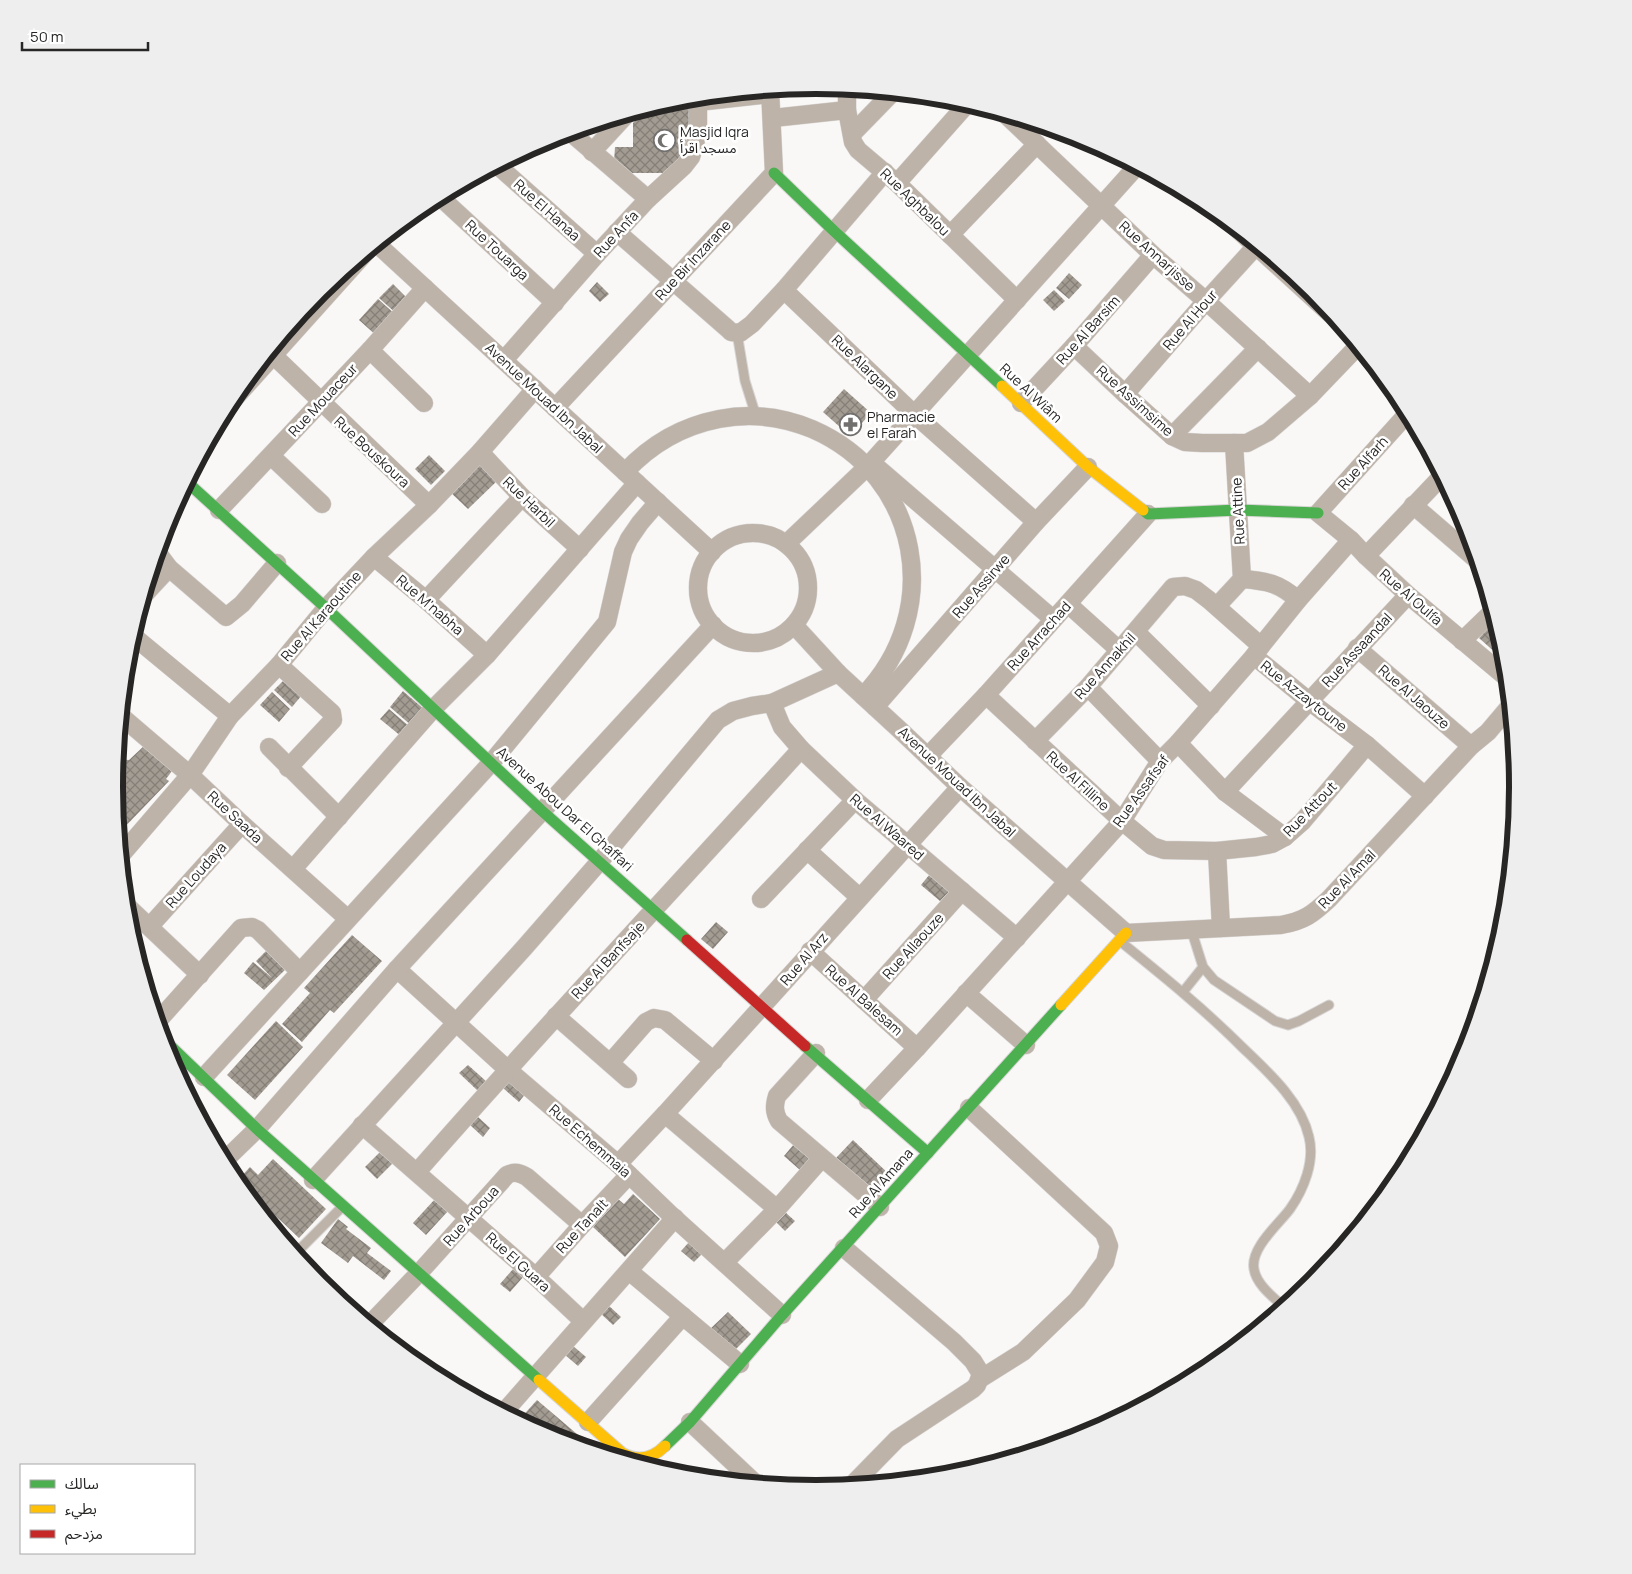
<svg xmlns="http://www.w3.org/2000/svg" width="1632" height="1574" viewBox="0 0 1632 1574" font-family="Manrope,'Noto Sans Arabic',sans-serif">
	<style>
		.building { fill: url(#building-cross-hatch) }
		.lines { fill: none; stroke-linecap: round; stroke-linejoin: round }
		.lane-casing { stroke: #d7d6d5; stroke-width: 11 }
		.street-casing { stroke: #d7d6d5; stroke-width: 19 }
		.fast-casing { stroke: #d7d6d5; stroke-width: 13 }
		.slow-casing { stroke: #d7d6d5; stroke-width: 13 }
		.jam-casing { stroke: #d7d6d5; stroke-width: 13 }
		.lane { stroke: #bdb3a9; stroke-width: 9 }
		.street { stroke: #bdb3a9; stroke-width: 18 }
		.fast { stroke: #4caf50; stroke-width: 11 }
		.slow { stroke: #ffc107; stroke-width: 11 }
		.jam { stroke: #c62828; stroke-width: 11 }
		.labels { text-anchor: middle; stroke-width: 5; stroke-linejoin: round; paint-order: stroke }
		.poi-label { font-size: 14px; fill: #272625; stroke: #fff; text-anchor: start }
		.street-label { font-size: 14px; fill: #272625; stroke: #fff }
		.rim { fill: none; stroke: #272625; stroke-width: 6 }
	</style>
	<defs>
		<pattern id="building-cross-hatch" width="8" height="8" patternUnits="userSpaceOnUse" patternTransform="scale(1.25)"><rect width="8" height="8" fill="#a39c93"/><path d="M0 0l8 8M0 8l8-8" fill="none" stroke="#857f78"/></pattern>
	</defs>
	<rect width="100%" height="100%" fill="#faf8f6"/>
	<!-- building -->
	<g class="building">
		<path d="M693 97 698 134 676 173H627L614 162 615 147H633V123L646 109 679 98Z"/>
		<path d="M1069 273 1082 285 1069 299 1056 288Z"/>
		<path d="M597 282 609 294 600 302 589 291Z"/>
		<path d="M393 284 411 302 398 315 379 298Z"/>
		<path d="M1054 290 1065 301 1054 311 1043 300Z"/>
		<path d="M378 299 397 316 378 337 359 320Z"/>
		<path d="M844 389 871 413 850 436 823 412Z"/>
		<path d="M429 455 445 471 431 485 415 469Z"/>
		<path d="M477 462 497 481 468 509 449 491Z"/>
		<path d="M174 506 182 512 171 523 167 519Z"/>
		<path d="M1494 622 1497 625 1504 648 1498 655 1479 638Z"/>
		<path d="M285 679 302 695 292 707 274 690Z"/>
		<path d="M403 691 426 711 412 726 390 707Z"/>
		<path d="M272 692 290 709 279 722 260 705Z"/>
		<path d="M389 709 410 727 402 737 380 719Z"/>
		<path d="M145 745 172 771 166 779 169 781 119 833 114 787 117 759 129 760Z"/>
		<path d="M934 869 955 886 940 901 921 885Z"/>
		<path d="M716 922 728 932 713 949 701 939Z"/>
		<path d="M352 935 382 961 334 1013 330 1010 302 1042 282 1024 310 993 304 988Z"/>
		<path d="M267 950 286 969 264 990 244 973 253 962 272 978 256 961Z"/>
		<path d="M276 1021 303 1047 255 1100 227 1075Z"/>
		<path d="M468 1065 487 1082 478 1091 459 1073Z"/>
		<path d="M510 1079 526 1093 519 1102 503 1088Z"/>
		<path d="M478 1117 490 1128 483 1137 470 1125Z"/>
		<path d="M853 1140 891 1176 875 1193 836 1158Z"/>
		<path d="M794 1144 811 1158 800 1170 784 1156Z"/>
		<path d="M382 1150 395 1161 377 1179 365 1167Z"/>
		<path d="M273 1159 326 1209 299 1238 238 1180 250 1167 258 1175Z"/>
		<path d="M633 1194 660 1219 625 1257 593 1227 618 1199 624 1204Z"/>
		<path d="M435 1199 448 1211 426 1235 413 1223Z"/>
		<path d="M785 1212 795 1221 785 1231 776 1222Z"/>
		<path d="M338 1219 348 1227 346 1229 371 1248 367 1253 391 1271 384 1280 353 1256 348 1263 321 1243Z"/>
		<path d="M690 1241 703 1253 694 1262 681 1251Z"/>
		<path d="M514 1268 524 1276 510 1292 500 1284Z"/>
		<path d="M607 1304 621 1317 613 1325 599 1312Z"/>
		<path d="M728 1312 751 1334 732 1353 709 1330Z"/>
		<path d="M572 1345 586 1357 578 1366 564 1354Z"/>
		<path d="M537 1400 584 1440 579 1445 547 1435 519 1420Z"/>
	</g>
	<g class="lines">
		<defs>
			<g id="lane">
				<path d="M737 333 745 381 756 416"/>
				<path d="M1191 929 1203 967 1214 980 1275 1021 1288 1025 1299 1021 1329 1005"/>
				<path d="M1121 942C1163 976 1204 1009 1242 1047 1268 1072 1301 1101 1309 1137 1315 1161 1304 1189 1290 1209 1279 1224 1250 1248 1254 1269 1256 1284 1273 1297 1284 1307"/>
				<path d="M1183 992 1203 967"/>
				<path d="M302 1247 343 1206"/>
			</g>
			<g id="street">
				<path d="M847 88V110L853 142 858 150 897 183 1017 300"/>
				<path d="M698 102 770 94"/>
				<path d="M1005 114 1153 255 1206 301 1310 396"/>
				<path d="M773 118 847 110"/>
				<path d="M570 132 648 199"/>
				<path d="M852 134 892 93"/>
				<path d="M592 152 626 115"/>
				<path d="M497 165 597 254"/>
				<path d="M897 183 968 103"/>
				<path d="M439 196 555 303"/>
				<path d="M1236 228 1336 319"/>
				<path d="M617 232 728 329 731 332 740 333 752 324 784 290 885 172"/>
				<path d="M950 235 1037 144"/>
				<path d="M377 244 712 552"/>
				<path d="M784 290 914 414 1036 522"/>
				<path d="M1074 346 1125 394 1172 436 1185 442 1202 443H1247L1268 432 1310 396 1358 346"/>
				<path d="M370 350 424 403"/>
				<path d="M274 356 429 505"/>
				<path d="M504 360 597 254 648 199 684 166 691 157 698 133V97"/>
				<path d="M1125 394 1206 301 1257 245"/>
				<path d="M1021 403 1074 346 1153 255"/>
				<path d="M226 408 367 251"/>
				<path d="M555 408 774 173 770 89"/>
				<path d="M1408 413 1318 513 1351 540 1366 556 1408 595 1507 678"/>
				<path d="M1172 436 1258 348"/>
				<path d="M480 452 522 497 580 549"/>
				<path d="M271 456 322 504"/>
				<path d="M879 469 1053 619"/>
				<path d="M625 472C651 444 683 426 719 419 750 413 783 417 812 429 921 476 945 612 863 696"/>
				<path d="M1413 505 1478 561"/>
				<path d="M219 510 370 350 425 288"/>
				<circle cx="753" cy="588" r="55"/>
				<path d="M786 544 867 467 1137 166"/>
				<path d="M157 552 169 568 226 617 242 604 277 563"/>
				<path d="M1366 556 1442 476"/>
				<path d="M374 557 426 600 487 655"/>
				<path d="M1242 579C1267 581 1279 583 1298 600"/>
				<path d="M144 595 169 568"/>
				<path d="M426 600 522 497"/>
				<path d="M1068 604 1119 650"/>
				<path d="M1217 606 1242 579 1234 443"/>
				<path d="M794 625 838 673 901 731 960 787 1126 933 1281 925C1304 921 1313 914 1329 899L1471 746 1488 732 1510 706"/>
				<path d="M1136 632 1211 706"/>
				<path d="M132 635 230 716"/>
				<path d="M1462 641 1493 611"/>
				<path d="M1261 646 1298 600 1351 540"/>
				<path d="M1357 648 1471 746"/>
				<path d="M279 665 332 713 333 720 288 768"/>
				<path d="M1088 687 1160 761"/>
				<path d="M986 695 1122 821 1152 846 1164 850 1217 851 1256 847 1272 844 1285 837 1302 822 1367 745"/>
				<path d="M772 703 782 727 801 749 855 800 1017 938"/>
				<path d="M875 707 1036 522 1088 467"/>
				<path d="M121 716 190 775 242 824 348 919"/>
				<path d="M1035 741 1088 687 1173 587 1185 586 1196 590 1209 600 1261 646 1254 656 1309 701 1367 745 1425 796"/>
				<path d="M1178 743 1225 792 1285 837"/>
				<path d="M269 747 339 817"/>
				<path d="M928 756 986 695 1148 514"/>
				<path d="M1225 792 1408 595"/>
				<path d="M807 850 859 897"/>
				<path d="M1217 851 1221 928"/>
				<path d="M121 855 190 775 230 716 279 665 326 608 374 557 429 505 480 452 535 389"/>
				<path d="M293 869 433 709 487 655 637 483"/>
				<path d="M761 899 855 800"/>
				<path d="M126 905 200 975"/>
				<path d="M150 926 242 824"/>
				<path d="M810 951 917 1048"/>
				<path d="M397 969 507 1069 618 1164 671 1215 782 1315"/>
				<path d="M966 993 1026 1045"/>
				<path d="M864 1000 962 891"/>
				<path d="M556 1016 628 1079"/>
				<path d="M157 1022 241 928 252 927 258 930 300 972"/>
				<path d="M816 1053 777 1096C774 1106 774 1112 779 1121L880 1207"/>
				<path d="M610 1063 646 1022 654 1018 665 1020 714 1061"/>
				<path d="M204 1077 491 763 607 622 623 552 629 539 640 523 658 502"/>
				<path d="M868 1100 917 1048 1122 821 1160 761 1178 743 1254 656"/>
				<path d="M969 1108 1104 1233 1109 1246 1105 1262 1077 1300 1023 1352 980 1379"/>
				<path d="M362 1125 536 1277 583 1321"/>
				<path d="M224 1161 257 1129 397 969 713 625"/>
				<path d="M618 1164 665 1114"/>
				<path d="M417 1172C542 1029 673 890 801 749"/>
				<path d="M313 1180 524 948 600 861 718 720 733 711 752 706 772 703 838 673"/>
				<path d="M777 1209 665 1114 960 787"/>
				<path d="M844 1248 954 1342 973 1361 981 1374 977 1385 973 1389 897 1439 851 1486"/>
				<path d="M725 1262 777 1209 822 1158"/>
				<path d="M629 1271 740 1364"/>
				<path d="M536 1277 582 1225 629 1175"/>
				<path d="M370 1324 419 1273 507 1175C515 1171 520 1173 527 1177L582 1225"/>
				<path d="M504 1412 675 1218"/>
				<path d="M588 1422 683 1316"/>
				<path d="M690 1422 755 1483"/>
			</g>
			<g id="fast">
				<path d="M774 173 834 231 1002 386"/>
				<path d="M187 482 326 608 541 810 687 940"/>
				<path d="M1143 510 1148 514 1238 510 1318 513"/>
				<path d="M162 1038 257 1129 539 1380"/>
				<path d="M805 1046 928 1153"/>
				<path d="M665 1446 690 1422 782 1315 1061 1005"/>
			</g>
			<g id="slow">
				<path d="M1002 386 1088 467 1143 510"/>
				<path d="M1061 1005 1126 933"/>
				<path d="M539 1380 622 1453C638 1462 652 1459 665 1446"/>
			</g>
			<path id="jam" d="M687 940 805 1046"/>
		</defs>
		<!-- lane casing -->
		<use href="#lane" class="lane-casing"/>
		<!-- street casing -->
		<use href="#street" class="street-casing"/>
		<!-- fast casing -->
		<use href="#fast" class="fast-casing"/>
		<!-- slow casing -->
		<use href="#slow" class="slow-casing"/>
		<!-- jam casing -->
		<use href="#jam" class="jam-casing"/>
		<!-- lane -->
		<use href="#lane" class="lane"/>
		<!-- street -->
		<use href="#street" class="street"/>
		<!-- fast -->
		<use href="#fast" class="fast"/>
		<!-- slow -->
		<use href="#slow" class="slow"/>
		<!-- jam -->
		<use href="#jam" class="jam"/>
	</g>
	<!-- icons -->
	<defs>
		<symbol id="mosque-ring" viewBox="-11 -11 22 22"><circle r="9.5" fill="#fff" stroke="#71706e" stroke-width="1.5"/><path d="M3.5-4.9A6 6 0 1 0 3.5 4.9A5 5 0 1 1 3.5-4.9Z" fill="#71706e"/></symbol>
		<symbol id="pharmacy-ring" viewBox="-11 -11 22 22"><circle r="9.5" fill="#fff" stroke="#71706e" stroke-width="1.5"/><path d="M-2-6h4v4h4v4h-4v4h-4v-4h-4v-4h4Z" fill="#71706e"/></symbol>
	</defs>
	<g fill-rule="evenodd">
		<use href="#mosque-ring" x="652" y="128" width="25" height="25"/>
		<use href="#pharmacy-ring" x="838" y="412" width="25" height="25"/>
	</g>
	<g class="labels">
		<!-- poi labels -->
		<g class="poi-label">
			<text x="680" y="137">Masjid Iqra<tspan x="680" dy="16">مسجد اقرأ</tspan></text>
			<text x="867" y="422">Pharmacie<tspan x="867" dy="16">el Farah</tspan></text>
		</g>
		<!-- street labels -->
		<g class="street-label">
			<text transform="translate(915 202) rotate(44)" y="5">Rue Aghbalou</text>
			<text transform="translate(547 210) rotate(42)" y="5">Rue El Hanaa</text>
			<text transform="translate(616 234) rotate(-47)" y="5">Rue Anfa</text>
			<text transform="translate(497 250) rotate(43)" y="5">Rue Touarga</text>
			<text transform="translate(1157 256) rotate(42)" y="5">Rue Annarjisse</text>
			<text transform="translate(693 260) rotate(-47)" y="5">Rue Bir Inzarane</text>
			<text transform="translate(1190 320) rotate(-49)" y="5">Rue Al Hour</text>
			<text transform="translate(1088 330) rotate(-48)" y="5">Rue Al Barsim</text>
			<text transform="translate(865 367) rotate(44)" y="5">Rue Alargane</text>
			<text transform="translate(1031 393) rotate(43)" y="5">Rue Al Wiâm</text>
			<text transform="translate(544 398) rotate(43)" y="5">Avenue Mouad Ibn Jabal</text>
			<text transform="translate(323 400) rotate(-47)" y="5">Rue Mouaceur</text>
			<text transform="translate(1135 401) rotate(42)" y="5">Rue Assimsime</text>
			<text transform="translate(372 452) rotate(43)" y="5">Rue Bouskoura</text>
			<text transform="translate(1363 463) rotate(-48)" y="5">Rue Alfarh</text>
			<text transform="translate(529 502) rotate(44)" y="5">Rue Harbil</text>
			<text transform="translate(1238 511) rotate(-93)" y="5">Rue Attine</text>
			<text transform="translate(981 586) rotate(-49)" y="5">Rue Assirwe</text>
			<text transform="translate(1411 597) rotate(41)" y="5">Rue Al Oulfa</text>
			<text transform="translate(430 605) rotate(41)" y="5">Rue M'nabha</text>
			<text transform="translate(321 616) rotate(-49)" y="5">Rue Al Karaoutine</text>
			<text transform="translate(1039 636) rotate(-48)" y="5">Rue Arrachad</text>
			<text transform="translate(1357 650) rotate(-47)" y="5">Rue Assaandal</text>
			<text transform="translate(1105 666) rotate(-48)" y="5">Rue Annakhil</text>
			<text transform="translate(1304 696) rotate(38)" y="5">Rue Azzaytoune</text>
			<text transform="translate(1414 697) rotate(41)" y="5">Rue Al Jaouze</text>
			<text transform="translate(1078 781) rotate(43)" y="5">Rue Al Filline</text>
			<text transform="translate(957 782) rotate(43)" y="5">Avenue Mouad Ibn Jabal</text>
			<text transform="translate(1141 791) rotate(-54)" y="5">Rue Assafsaf</text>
			<text transform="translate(565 809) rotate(42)" y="5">Avenue Abou Dar El Ghaffari</text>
			<text transform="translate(1310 809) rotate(-46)" y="5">Rue Attout</text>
			<text transform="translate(235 817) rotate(43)" y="5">Rue Saada</text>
			<text transform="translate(887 827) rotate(41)" y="5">Rue Al Waared</text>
			<text transform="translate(196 875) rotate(-48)" y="5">Rue Loudaya</text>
			<text transform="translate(1347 879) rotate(-46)" y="5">Rue Al Amal</text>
			<text transform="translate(913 946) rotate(-48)" y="5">Rue Allaouze</text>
			<text transform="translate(804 959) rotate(-49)" y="5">Rue Al Arz</text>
			<text transform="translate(608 960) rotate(-47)" y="5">Rue Al Banfsaje</text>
			<text transform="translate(864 1000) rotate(42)" y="5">Rue Al Balesam</text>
			<text transform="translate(590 1141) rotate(41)" y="5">Rue Echemmaia</text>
			<text transform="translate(881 1183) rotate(-48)" y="5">Rue Al Amana</text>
			<text transform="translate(471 1216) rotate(-48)" y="5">Rue Arboua</text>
			<text transform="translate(582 1226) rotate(-47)" y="5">Rue Tanalt</text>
			<text transform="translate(518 1262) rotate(42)" y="5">Rue El Guara</text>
		</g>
	</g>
	<!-- crop -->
	<path d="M0 0H1632V1574H0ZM123 787a693 693 0 1 1 1386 0a693 693 0 1 1-1386 0Z" fill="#eee" fill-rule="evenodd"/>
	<path class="rim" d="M123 787a693 693 0 1 1 1386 0a693 693 0 1 1-1386 0Z"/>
	<!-- legend -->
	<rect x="20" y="1464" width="175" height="90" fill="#ffffff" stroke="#a9a8a8"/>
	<rect x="30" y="1480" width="25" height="8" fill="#4caf50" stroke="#a9a8a8"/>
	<text x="65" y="1489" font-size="15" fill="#272625">سالك</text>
	<rect x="30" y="1505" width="25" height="8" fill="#ffc107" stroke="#a9a8a8"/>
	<text x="65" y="1514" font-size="15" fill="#272625">بطيء</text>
	<rect x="30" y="1530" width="25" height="8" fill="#c62828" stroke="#a9a8a8"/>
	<text x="65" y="1539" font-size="15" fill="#272625">مزدحم</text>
	<!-- scale -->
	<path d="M22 42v8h126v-8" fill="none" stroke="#272625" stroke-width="2.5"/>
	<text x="30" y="42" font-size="15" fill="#272625" stroke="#ffffff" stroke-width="4" paint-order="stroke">50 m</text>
</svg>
